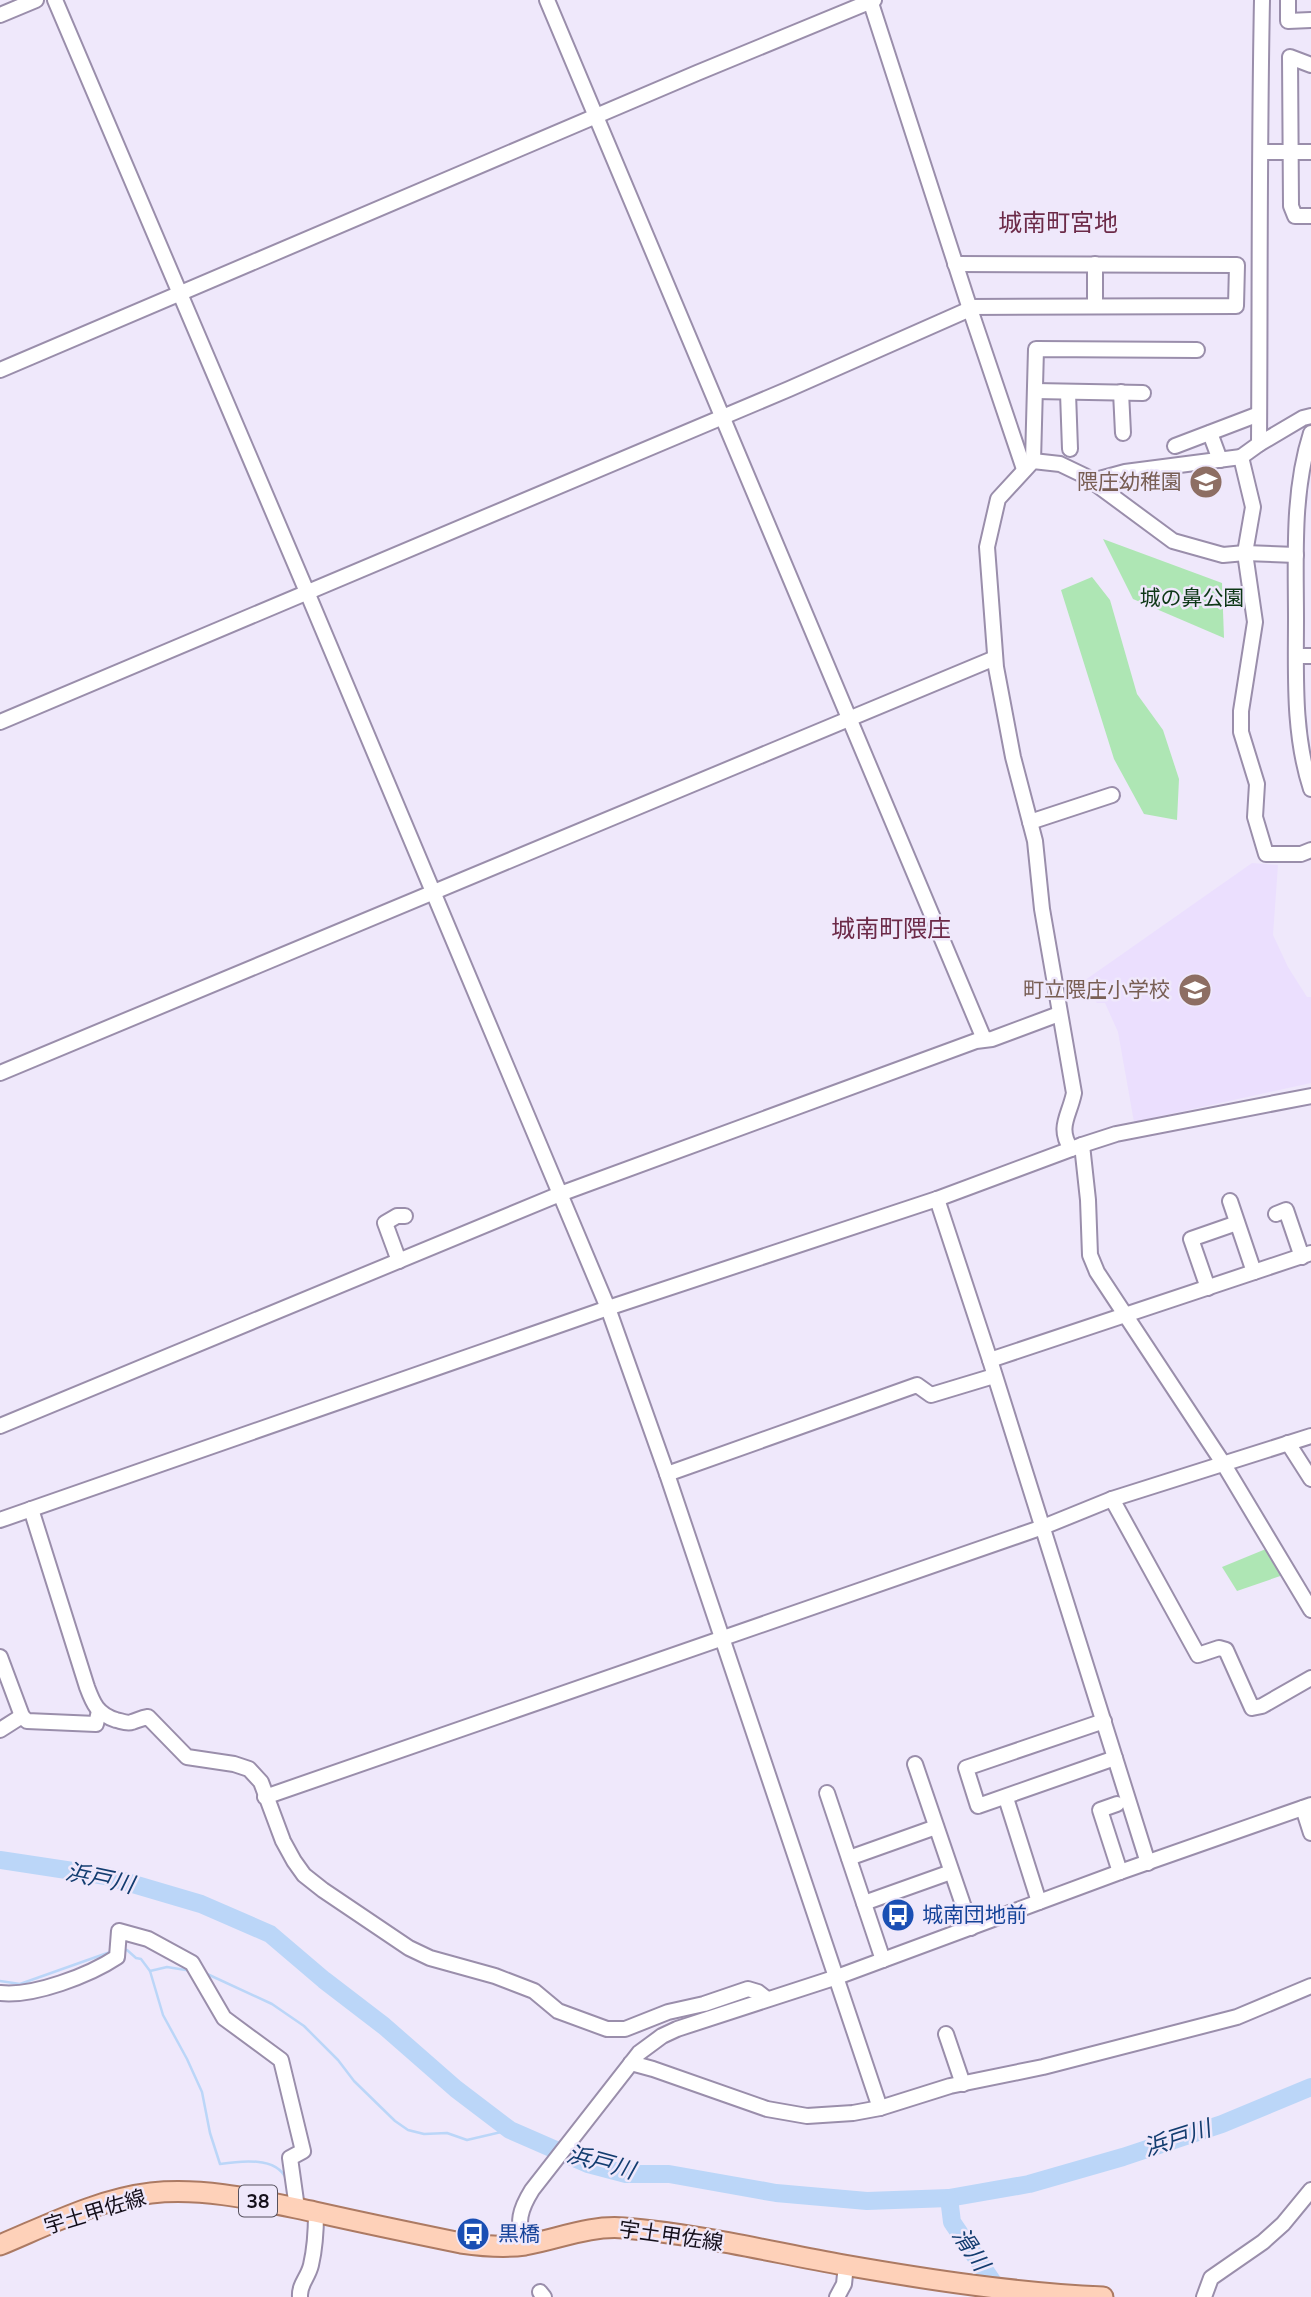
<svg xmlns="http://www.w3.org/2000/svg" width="1311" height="2297" viewBox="0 0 1311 2297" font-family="'Nunito Sans','Noto Sans JP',sans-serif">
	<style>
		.built { fill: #ebdffe }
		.green { fill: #aee6b4 }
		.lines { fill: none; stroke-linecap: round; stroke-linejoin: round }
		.stream { stroke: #bbd6f8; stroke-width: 2.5 }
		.river { stroke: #bbd6f8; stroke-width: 18 }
		.minor-casing { stroke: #9a8eab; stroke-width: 18 }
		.major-casing { stroke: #ac7a63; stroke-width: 23 }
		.minor { stroke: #fff; stroke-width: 14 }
		.major { stroke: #fed1b9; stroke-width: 19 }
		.labels { text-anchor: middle; stroke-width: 5; stroke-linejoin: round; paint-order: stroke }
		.shield { fill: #efe8fb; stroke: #56515e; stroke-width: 2 }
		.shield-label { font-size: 19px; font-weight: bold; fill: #15101b }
		.education-label { font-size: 21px; fill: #785e54; stroke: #efe8fb; text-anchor: end }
		.park-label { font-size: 21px; fill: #0d3716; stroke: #efe8fb }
		.transit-label { font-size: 21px; fill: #164399; stroke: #efe8fb; text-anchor: start }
		.street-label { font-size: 21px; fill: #15101b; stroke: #efe8fb }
		.water-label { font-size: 23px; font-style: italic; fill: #133d70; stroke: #efe8fb }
		.quarter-label { font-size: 24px; fill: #6c2a48; stroke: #efe8fb }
	</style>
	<rect width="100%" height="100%" fill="#efe8fb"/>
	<!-- built -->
	<path class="built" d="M1252 863 1278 865 1273 935 1288 967 1307 997H1311V1083L1134 1122 1118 1032 1105 1003H1097L1081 983Z"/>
	<!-- green -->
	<g class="green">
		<path d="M1103 539 1222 583 1224 638 1133 599Z"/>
		<path d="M1092 577 1110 600 1137 694 1163 730 1179 779 1177 820 1144 814 1114 759 1061 590Z"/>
		<path d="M1273 1546 1289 1573 1237 1591 1222 1567Z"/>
	</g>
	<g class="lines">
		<!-- stream -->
		<g class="stream">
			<path d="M123 1950H127L136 1958 141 1959 150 1971 163 2015 187 2059 202 2092 210 2133 220 2164C239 2161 277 2156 286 2179"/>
			<path d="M150 1971 167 1967 192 1971"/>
			<path d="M205 1973 272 2004 304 2026 338 2060 354 2081 395 2121 408 2130 424 2134 447 2133 467 2140 510 2130"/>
			<path d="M0 1981 20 1984 113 1951"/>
		</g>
		<!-- river -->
		<g class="river">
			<path d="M0 1860 106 1876 201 1904 270 1934 324 1980 384 2026 456 2089 510 2130 588 2164 626 2174H669L776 2193 867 2201 949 2198 1029 2184 1123 2157 1222 2124 1311 2087"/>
			<path d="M949 2198 952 2222 1003 2297"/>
		</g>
		<defs>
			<g id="minor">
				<path d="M55 0 307 592 608 1308 667 1474 880 2108"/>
				<path d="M547 0 984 1039"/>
				<path d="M870 0 970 309 1024 469"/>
				<path d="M1262 0C1259 148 1260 296 1259 444L1303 418 1311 416"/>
				<path d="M1288 0V21L1311 20"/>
				<path d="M0 15 36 0"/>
				<path d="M1311 65 1290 57 1291 206 1295 216H1311"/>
				<path d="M1262 152H1311"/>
				<path d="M955 264 1237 265 1236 306 969 307"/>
				<path d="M1095 264V305"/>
				<path d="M0 370 697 73 874 0"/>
				<path d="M1035 391 1143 393"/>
				<path d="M1121 392 1123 433"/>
				<path d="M1068 393 1070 449"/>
				<path d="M1210 433 1220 460"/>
				<path d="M1311 433C1292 492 1296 557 1296 619 1296 675 1293 734 1311 789"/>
				<path d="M1259 444 1241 457 1253 507 1245 553 1255 622 1241 711V732L1257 784 1255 817 1266 854H1301L1311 850"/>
				<path d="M1175 446 1259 414"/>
				<path d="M1033 461 1036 349 1197 350"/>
				<path d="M1092 481 1125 472 1241 457"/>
				<path d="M1296 656H1311"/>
				<path d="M0 722 789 389 970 309"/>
				<path d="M1030 822 1112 795"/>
				<path d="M0 1073 995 658"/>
				<path d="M1082 1145 1088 1200 1090 1255 1097 1272 1223 1463 1311 1610"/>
				<path d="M1071 1149C1057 1127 1069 1117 1074 1093L1042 909 1035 841 1013 757 996 667 987 547 998 499 1033 461 1060 464 1085 476 1173 541 1223 555 1245 553 1296 555"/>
				<path d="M937 1199 990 1360 1148 1863"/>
				<path d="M1230 1201 1254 1272"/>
				<path d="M1276 1214 1286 1210 1302 1257"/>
				<path d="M399 1261 385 1223 397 1216H405"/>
				<path d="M1208 1288 1191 1239 1237 1223"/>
				<path d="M990 1360 1311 1253"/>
				<path d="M0 1426 560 1194 976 1041 992 1039 1059 1014"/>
				<path d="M1288 1443 1311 1479"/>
				<path d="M667 1474 917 1385 931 1395 994 1376"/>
				<path d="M1112 1499 1198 1655 1219 1648 1226 1650 1252 1708 1262 1706 1311 1678"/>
				<path d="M31 1509 87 1687C93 1703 97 1714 116 1720 121 1721 127 1724 132 1722 138 1720 142 1718 148 1717L187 1757 234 1764 249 1769 261 1782 283 1841 294 1861 304 1875 323 1890 409 1948 430 1958 495 1976 534 1991 558 2011 607 2029H625L668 2012 704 2004 748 1989 758 1992 767 1999"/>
				<path d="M0 1520 608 1308 937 1199 1082 1145 1116 1134 1311 1096"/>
				<path d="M0 1657 22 1716 27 1721 96 1724 99 1711"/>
				<path d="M1104 1721 966 1768 978 1806 1115 1758"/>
				<path d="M0 1730 22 1716"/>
				<path d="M915 1764 971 1928"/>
				<path d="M827 1793 883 1960"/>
				<path d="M265 1797 1043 1527 1112 1499 1311 1436"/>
				<path d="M1006 1798 1039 1902"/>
				<path d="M1117 1804 1100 1810 1120 1872"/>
				<path d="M1303 1808 1311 1833"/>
				<path d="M849 1858 936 1827"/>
				<path d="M864 1903 951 1872"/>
				<path d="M0 1993C33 1997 90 1975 117 1957L119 1931 148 1939 192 1963 224 2018 281 2060 303 2151 290 2158 297 2208"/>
				<path d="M946 2034 963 2084"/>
				<path d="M631 2063 653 2069 767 2109 807 2116 853 2113 880 2108 950 2086 1043 2067 1237 2017 1311 1986"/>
				<path d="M522 2245C518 2220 519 2211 532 2190L639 2053 662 2036 677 2029 837 1977 1120 1872 1311 1805"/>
				<path d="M540 2292 544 2297"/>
				<path d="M300 2297C299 2284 308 2278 311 2265 315 2248 316 2230 316 2213"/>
				<path d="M837 2297 844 2284 846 2265"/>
				<path d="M1204 2297 1211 2278 1263 2242 1283 2224 1311 2190"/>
			</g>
			<path id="major" d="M0 2245C48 2225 99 2199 151 2193 206 2187 261 2201 315 2212 364 2223 412 2233 461 2243 482 2246 504 2248 525 2245 558 2239 590 2225 624 2228 698 2234 771 2252 844 2265 930 2280 1016 2293 1103 2297"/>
		</defs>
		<!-- minor casing -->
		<use href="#minor" class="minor-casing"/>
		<!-- major casing -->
		<use href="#major" class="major-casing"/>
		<!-- minor -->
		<use href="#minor" class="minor"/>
		<!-- major -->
		<use href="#major" class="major"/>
	</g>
	<!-- icons -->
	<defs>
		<symbol id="school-disc" viewBox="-11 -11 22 22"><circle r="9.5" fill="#8d6e63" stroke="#efe8fb"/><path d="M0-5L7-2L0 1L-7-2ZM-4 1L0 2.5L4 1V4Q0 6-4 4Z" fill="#fff"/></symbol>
		<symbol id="bus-disc" viewBox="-11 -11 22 22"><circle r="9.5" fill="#1a4fb4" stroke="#efe8fb"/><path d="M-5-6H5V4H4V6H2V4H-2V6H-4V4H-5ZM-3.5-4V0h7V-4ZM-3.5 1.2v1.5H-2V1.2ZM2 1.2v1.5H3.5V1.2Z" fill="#fff"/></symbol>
	</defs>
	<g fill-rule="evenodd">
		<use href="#school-disc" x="1187" y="463" width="38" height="38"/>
		<use href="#school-disc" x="1176" y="971" width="38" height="38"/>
		<use href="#bus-disc" x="879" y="1896" width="38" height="38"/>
		<use href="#bus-disc" x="454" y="2215" width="38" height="38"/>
	</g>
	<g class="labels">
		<!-- shield labels -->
		<rect class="shield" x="239" y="2185.5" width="38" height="31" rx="5"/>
		<g class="shield-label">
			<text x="258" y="2208">38</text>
		</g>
		<!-- education labels -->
		<g class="education-label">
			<text x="1182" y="489">隈庄幼稚園</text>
			<text x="1170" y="997">町立隈庄小学校</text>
		</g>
		<!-- park labels -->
		<g class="park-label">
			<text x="1192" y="605">城の鼻公園</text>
		</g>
		<!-- transit labels -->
		<g class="transit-label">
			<text x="922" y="1922">城南団地前</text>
			<text x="498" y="2241">黒橋</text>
		</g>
		<!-- street labels -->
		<g class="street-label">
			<text transform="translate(95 2212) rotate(-17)" y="7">宇土甲佐線</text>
			<text transform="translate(671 2236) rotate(8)" y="7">宇土甲佐線</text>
		</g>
		<!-- water labels -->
		<g class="water-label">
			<text transform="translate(100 1878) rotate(12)" y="8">浜戸川</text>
			<text transform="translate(1177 2138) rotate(-18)" y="8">浜戸川</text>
			<text transform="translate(601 2162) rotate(15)" y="8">浜戸川</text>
			<text transform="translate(971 2249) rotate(56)" y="8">滑川</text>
		</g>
		<!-- quarter labels -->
		<g class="quarter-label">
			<text x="1058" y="231">城南町宮地</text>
			<text x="891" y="937">城南町隈庄</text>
		</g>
	</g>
</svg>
